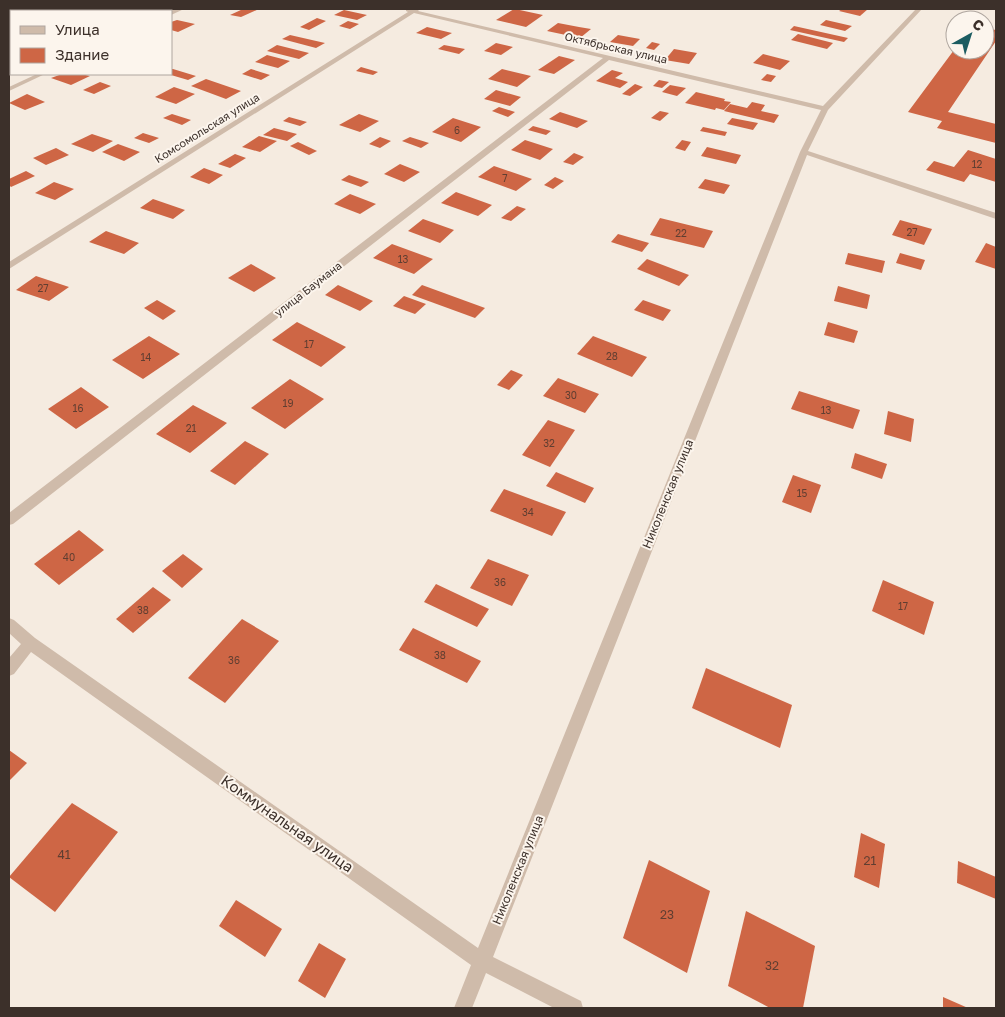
<svg xmlns="http://www.w3.org/2000/svg" width="1005" height="1017" viewBox="0 0 1005 1017" font-family="'Golos Text',sans-serif">
	<style>
		.building { fill: #ce6645 }
		.lines { fill: none; stroke-linecap: round; stroke-linejoin: round }
		.minor { fill: #cfbbaa; fill-rule: evenodd }
		.labels { text-anchor: middle; stroke-width: 4; stroke-linejoin: round; paint-order: stroke }
		.number-label { font-size: 10px; fill: #603e31 }
		.far-street-label { font-size: 11px; fill: #3c302a; stroke: #fcf5ed }
		.street-label { font-size: 12px; fill: #3c302a; stroke: #fcf5ed }
		.near-number-label { font-size: 12px; fill: #603e31 }
		.near-street-label { font-size: 15px; fill: #3c302a; stroke: #fcf5ed }
	</style>
	<rect width="100%" height="100%" fill="#f5ebe0"/>
	<!-- building -->
	<g class="building">
		<path d="M243 9H259L241 17 230 15Z"/>
		<path d="M514 9H515L543 15 526 27 496 20Z"/>
		<path d="M842 9H868L860 16 839 11Z"/>
		<path d="M344 10 367 15 357 20 334 15Z"/>
		<path d="M317 18 326 21 309 30 300 27Z"/>
		<path d="M177 20 195 24 178 32 171 30V22Z"/>
		<path d="M826 20 852 26 845 31 820 25Z"/>
		<path d="M348 21 359 24 350 29 339 26Z"/>
		<path d="M558 23 579 27 591 29 580 38 547 31Z"/>
		<path d="M794 26 848 38 844 42 790 30Z"/>
		<path d="M427 27 452 33 441 39 416 33Z"/>
		<path d="M985 28 996 30V41L948 112 996 124V143L937 128 942 121 908 112 954 50H985Z"/>
		<path d="M798 34 833 43 827 49 791 40Z"/>
		<path d="M290 35 325 43 316 48 282 39Z"/>
		<path d="M618 35 640 39 633 46 610 42Z"/>
		<path d="M652 42 660 44 654 50 646 48Z"/>
		<path d="M496 43 513 47 501 55 484 51Z"/>
		<path d="M277 45 309 53 299 59 267 51Z"/>
		<path d="M444 45 465 49 459 54 438 49Z"/>
		<path d="M674 49 697 53 689 64 665 60Z"/>
		<path d="M763 54 790 61 780 70 753 63Z"/>
		<path d="M267 55 290 61 278 68 255 62Z"/>
		<path d="M559 56 575 60 554 74 538 70Z"/>
		<path d="M361 67 378 72 373 75 356 71Z"/>
		<path d="M171 69H173L196 76 188 80 171 75Z"/>
		<path d="M251 69 270 75 261 80 242 74Z"/>
		<path d="M502 69 531 76 517 87 488 79Z"/>
		<path d="M612 70 623 73 615 78 628 82 620 88 596 81Z"/>
		<path d="M62 74H81L90 76 71 85 51 78Z"/>
		<path d="M767 74 776 76 771 82 761 80Z"/>
		<path d="M206 79 241 91 226 99 191 86Z"/>
		<path d="M659 80 669 82 662 88 653 86Z"/>
		<path d="M100 82 111 86 94 94 83 90Z"/>
		<path d="M635 84 643 87 630 96 622 94Z"/>
		<path d="M670 85 686 88 677 96 662 92Z"/>
		<path d="M174 87 195 94 176 104 155 97Z"/>
		<path d="M496 90 521 97 510 106 484 99Z"/>
		<path d="M696 92 725 99 724 101 731 102 724 110 716 108 715 110 685 103Z"/>
		<path d="M27 94 45 102 25 110 9 103Z"/>
		<path d="M752 102 765 105 761 111 779 115 774 123 724 111 730 104 747 108Z"/>
		<path d="M499 107 515 112 508 117 492 111Z"/>
		<path d="M660 111 669 113 660 121 651 118Z"/>
		<path d="M560 112 588 121 577 128 549 119Z"/>
		<path d="M172 114 191 120 182 125 163 118Z"/>
		<path d="M359 114 379 121 360 132 339 125Z"/>
		<path d="M289 117 307 122 300 126 283 121Z"/>
		<path d="M453 118 481 127 461 142 432 132Z"/>
		<path d="M732 118 758 123 753 130 727 124Z"/>
		<path d="M533 126 551 131 546 135 528 130Z"/>
		<path d="M703 127 727 132 725 136 700 131Z"/>
		<path d="M274 128 297 134 287 141 263 135Z"/>
		<path d="M143 133 159 138 149 143 134 138Z"/>
		<path d="M92 134 113 141 93 152 71 144Z"/>
		<path d="M259 136 277 141 260 152 242 147Z"/>
		<path d="M380 137 391 141 380 148 369 144Z"/>
		<path d="M410 137 429 143 421 148 402 141Z"/>
		<path d="M525 140 553 149 540 160 511 150Z"/>
		<path d="M682 140 691 142 685 151 675 148Z"/>
		<path d="M298 142 317 151 309 155 290 146Z"/>
		<path d="M118 144 140 152 124 161 102 152Z"/>
		<path d="M707 147 741 155 736 164 701 156Z"/>
		<path d="M56 148 69 155 46 165 33 158Z"/>
		<path d="M968 150 996 159V182L970 174 964 182 926 170 934 161 954 167Z"/>
		<path d="M574 153 584 157 573 165 563 162Z"/>
		<path d="M235 154 246 158 230 168 218 164Z"/>
		<path d="M400 164 420 172 404 182 384 174Z"/>
		<path d="M494 166 532 179 516 191 478 177Z"/>
		<path d="M204 168 223 175 209 184 190 177Z"/>
		<path d="M26 171 35 176 11 187 9 185V179Z"/>
		<path d="M349 175 369 182 361 187 341 180Z"/>
		<path d="M555 177 564 181 553 189 544 185Z"/>
		<path d="M705 179 730 185 724 194 698 188Z"/>
		<path d="M54 182 74 189 55 200 35 193Z"/>
		<path d="M456 192 492 205 478 216 441 203Z"/>
		<path d="M350 194 376 204 360 214 334 204Z"/>
		<path d="M153 199 185 210 173 219 140 208Z"/>
		<path d="M517 206 526 209 511 221 501 218Z"/>
		<path d="M660 218 713 231 704 248 650 235Z"/>
		<path d="M423 219 454 230 440 243 408 231Z"/>
		<path d="M900 220 932 229 924 245 892 235Z"/>
		<path d="M106 231 139 243 124 254 89 242Z"/>
		<path d="M618 234 649 243 642 252 611 242Z"/>
		<path d="M986 243 996 247V269L975 262Z"/>
		<path d="M392 244 433 259 414 274 373 258Z"/>
		<path d="M848 253 885 261 882 273 845 264Z"/>
		<path d="M900 253 925 260 921 270 896 263Z"/>
		<path d="M647 259 689 275 679 286 637 269Z"/>
		<path d="M251 264 276 278 254 292 228 278Z"/>
		<path d="M36 276 69 287 49 301 16 290Z"/>
		<path d="M338 285 373 301 360 311 325 295Z"/>
		<path d="M422 285 485 308 475 318 412 295Z"/>
		<path d="M838 286 870 295 867 309 834 301Z"/>
		<path d="M404 296 426 304 415 314 393 306Z"/>
		<path d="M157 300 176 311 163 320 144 308Z"/>
		<path d="M643 300 671 310 663 321 634 310Z"/>
		<path d="M297 322 346 347 321 367 272 340Z"/>
		<path d="M828 322 858 331 854 343 824 335Z"/>
		<path d="M149 336 180 354 143 379 112 360Z"/>
		<path d="M593 336 647 357 632 377 577 354Z"/>
		<path d="M511 370 523 375 509 390 497 385Z"/>
		<path d="M558 378 599 394 585 413 543 396Z"/>
		<path d="M290 379 324 399 285 429 251 408Z"/>
		<path d="M81 387 109 407 76 429 48 409Z"/>
		<path d="M799 391 860 410 853 429 791 409Z"/>
		<path d="M193 405 227 423 190 453 156 434Z"/>
		<path d="M888 411 914 419 911 442 884 434Z"/>
		<path d="M548 420 575 430 550 467 522 455Z"/>
		<path d="M245 441 269 454 235 485 210 471Z"/>
		<path d="M855 453 887 464 882 479 851 468Z"/>
		<path d="M556 472 594 488 585 503 546 486Z"/>
		<path d="M793 475 821 485 811 513 782 502Z"/>
		<path d="M504 489 566 512 552 536 490 511Z"/>
		<path d="M79 530 104 550 59 585 34 564Z"/>
		<path d="M183 554 203 569 182 588 162 571Z"/>
		<path d="M488 559 529 575 512 606 470 588Z"/>
		<path d="M883 580 934 602 924 635 872 611Z"/>
		<path d="M436 584 489 609 477 627 424 602Z"/>
		<path d="M153 587 171 600 133 633 116 619Z"/>
		<path d="M242 619 279 641 225 703 188 678Z"/>
		<path d="M413 628 481 661 467 683 399 650Z"/>
		<path d="M706 668 792 705 780 748 692 708Z"/>
		<path d="M9 750 27 763 9 781Z"/>
		<path d="M72 803 118 832 55 912 9 877Z"/>
		<path d="M861 833 885 844 879 888 854 877Z"/>
		<path d="M649 860 710 891 687 973 623 938Z"/>
		<path d="M958 861 996 877V899L957 883Z"/>
		<path d="M236 900 282 929 265 957 219 926Z"/>
		<path d="M746 911 815 946 803 1008H770L728 986Z"/>
		<path d="M319 943 346 959 325 998 298 981Z"/>
		<path d="M943 997 968 1008H943Z"/>
	</g>
	<g class="lines">
		<!-- minor -->
		<g class="minor">
			<path d="M176 9H184L171 15 170 11Z"/>
			<path d="M406 9H420L418 11 823 106 916 9H922L828 110 808 151 996 213V219L807 155 493 957 581 1001 583 1008H554L486 973 472 1008H454L471 965 31 652 14 674 9 676V658L21 644 9 633V618L14 620 35 638 478 948 800 152 821 110 609 60 13 524 9 525V513L603 58 414 13 9 269V262L408 12 406 11Z"/>
			<path d="M37 74H45L9 91V87Z"/>
		</g>
	</g>
	<g class="labels">
		<!-- number labels -->
		<g class="number-label">
			<text x="457" y="134">6</text>
			<text x="977" y="168">12</text>
			<text x="505" y="182">7</text>
			<text x="912" y="236">27</text>
			<text x="681" y="237">22</text>
			<text x="403" y="263">13</text>
			<text x="43" y="292">27</text>
			<text x="309" y="348">17</text>
			<text x="612" y="360">28</text>
			<text x="146" y="361">14</text>
			<text x="571" y="399">30</text>
			<text x="288" y="407">19</text>
			<text x="78" y="412">16</text>
			<text x="826" y="414">13</text>
			<text x="191" y="432">21</text>
			<text x="549" y="447">32</text>
			<text x="802" y="497">15</text>
			<text x="528" y="516">34</text>
			<text x="69" y="561">40</text>
			<text x="500" y="586">36</text>
			<text x="903" y="610">17</text>
			<text x="143" y="614">38</text>
			<text x="440" y="659">38</text>
			<text x="234" y="664">36</text>
		</g>
		<!-- far-street labels -->
		<g class="far-street-label">
			<text transform="translate(616 48) rotate(13)" y="4">Октябрьская улица</text>
			<text transform="translate(207 128) rotate(-32)" y="4">Комсомольская улица</text>
			<text transform="translate(308 289) rotate(-38)" y="4">улица Баумана</text>
		</g>
		<!-- street labels -->
		<g class="street-label">
			<text transform="translate(668 494) rotate(-68)" y="4">Николенская улица</text>
			<text transform="translate(518 870) rotate(-68)" y="4">Николенская улица</text>
		</g>
		<!-- near-number labels -->
		<g class="near-number-label">
			<text x="64" y="859">41</text>
			<text x="870" y="865">21</text>
			<text x="667" y="919">23</text>
			<text x="772" y="970">32</text>
		</g>
		<!-- near-street labels -->
		<g class="near-street-label">
			<text transform="translate(287 824) rotate(35)" y="5">Коммунальная улица</text>
		</g>
	</g>
	<!-- border -->
	<rect width="1005" height="1017" fill="none" stroke="#3c302a" stroke-width="20"/>
	<!-- legend -->
	<rect x="10" y="10" width="162" height="65" fill="#fcf5ed" stroke="#afa69f"/>
	<rect x="20" y="26" width="25" height="8" fill="#cfbbaa" stroke="#afa69f"/>
	<text x="55" y="35" font-size="15" fill="#3c302a">Улица</text>
	<rect x="20" y="48" width="25" height="15" fill="#ce6645" stroke="#afa69f"/>
	<text x="55" y="60" font-size="15" fill="#3c302a">Здание</text>
	<!-- north arrow -->
	<g transform="translate(970 35) rotate(39)"><circle r="24" fill="#fcf5ed" stroke="#afa69f"/>
	<path d="M0-4L9 19L0 12L-9 19Z" fill="#1c5c61"/>
	<text y="-8" font-size="14" font-weight="bold" text-anchor="middle" fill="#3c302a">С</text>
	</g>
</svg>
